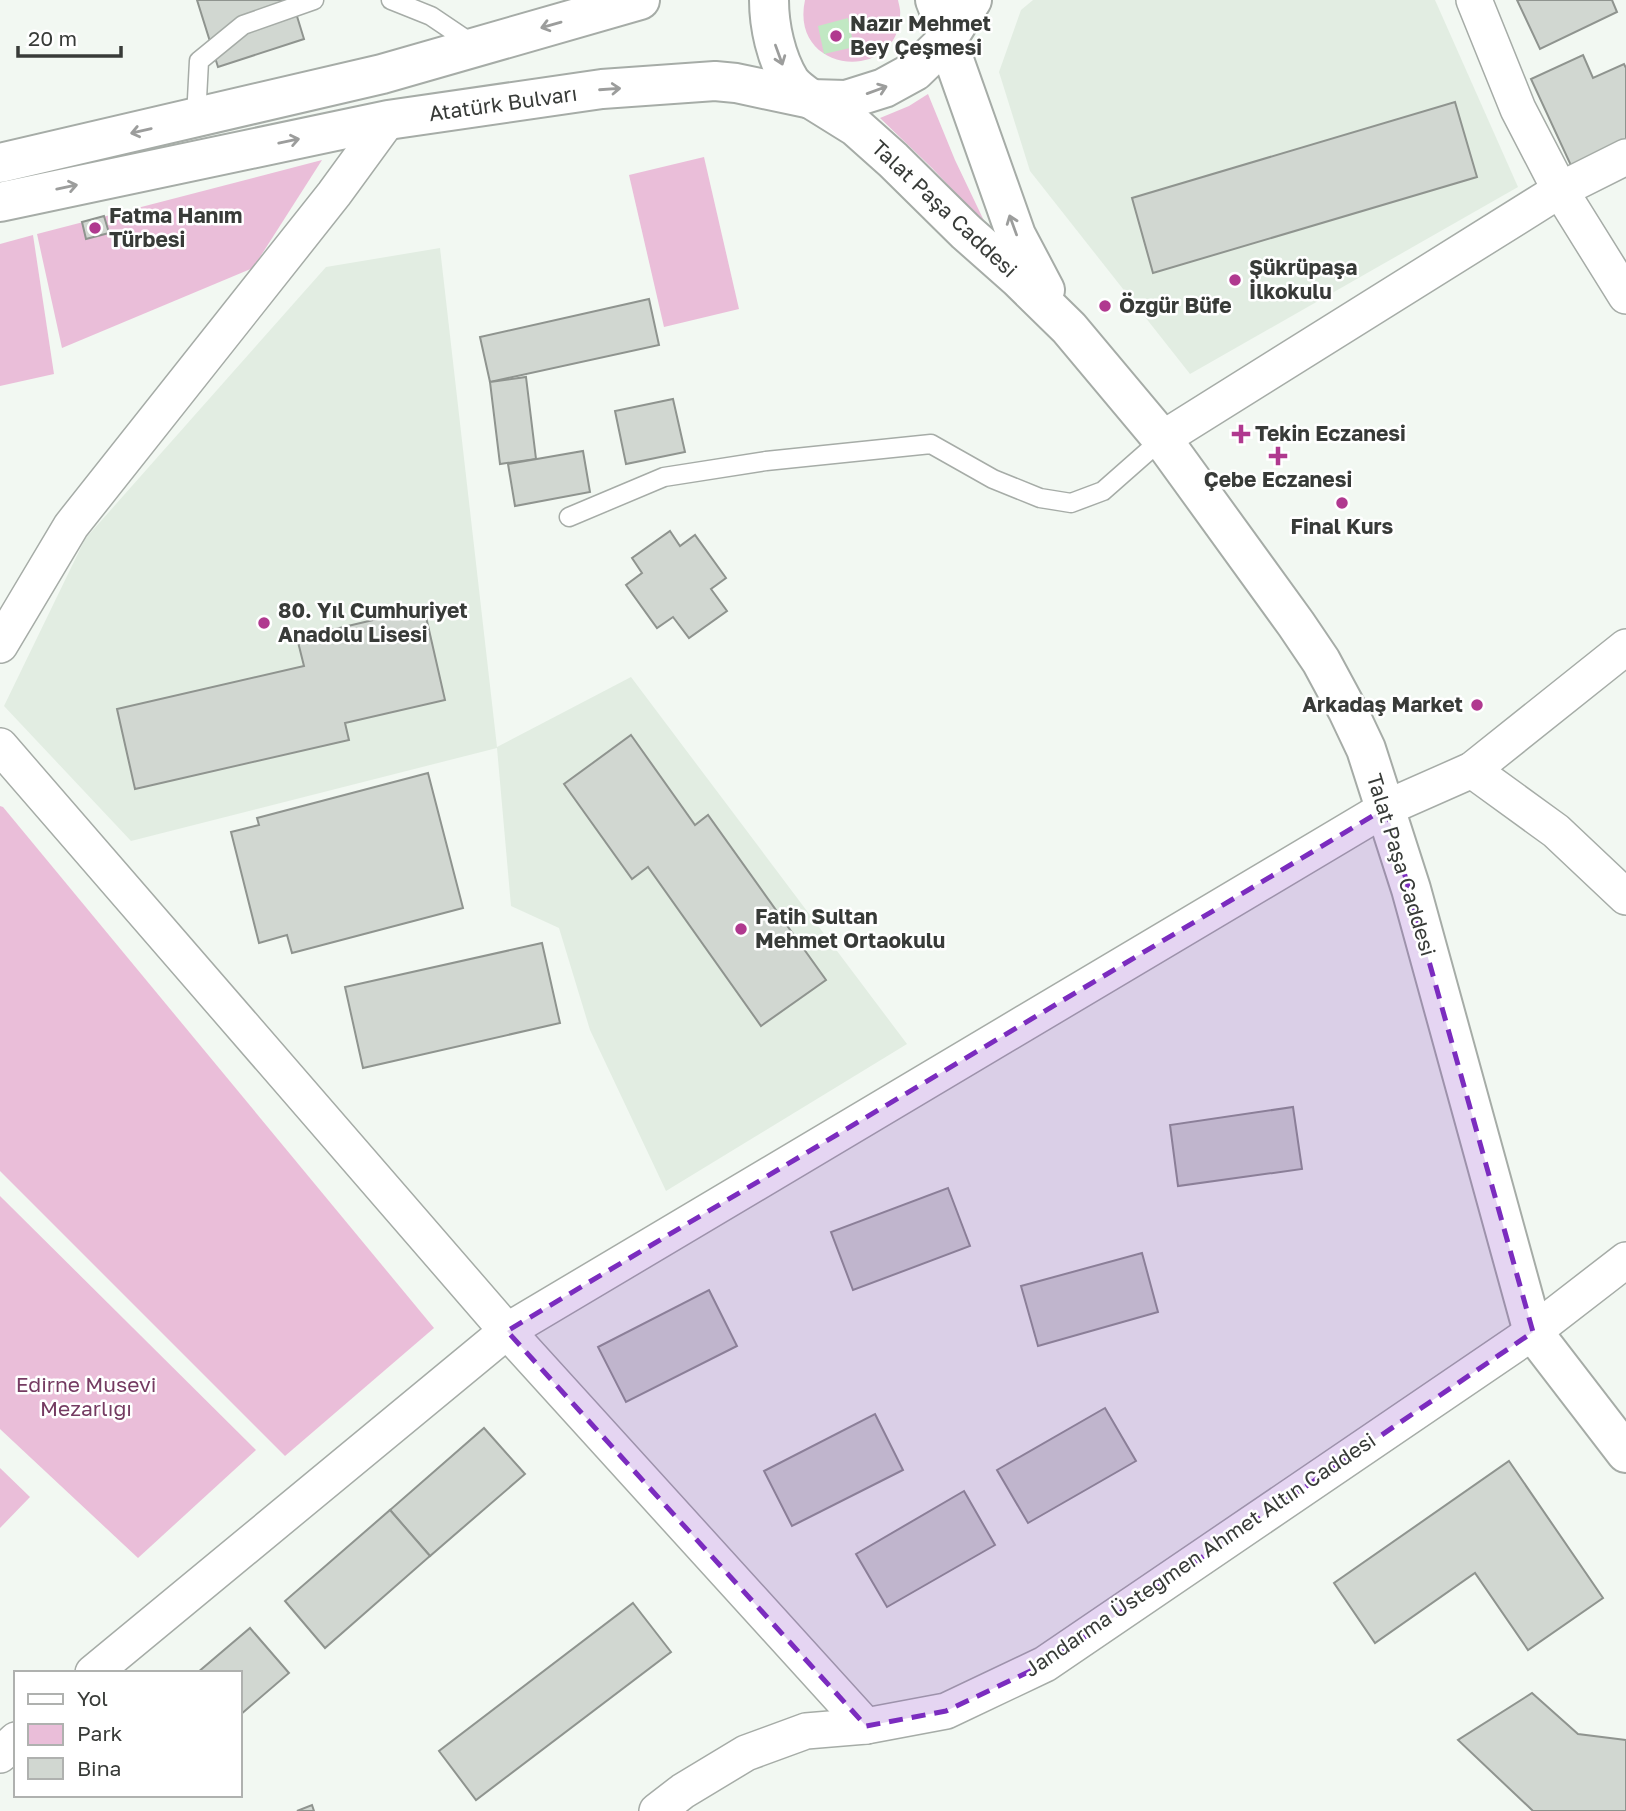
<svg xmlns="http://www.w3.org/2000/svg" width="1626" height="1811" viewBox="0 0 1626 1811" font-family="'Golos Text',sans-serif">
	<style>
		.built { fill: #e2ede2 }
		.green { fill: #eabed9 }
		.water { fill: #c1e8c3 }
		.building { fill: #d1d7d1; stroke: #8f948f; stroke-width: 2 }
		.lines { fill: none; stroke-linecap: round; stroke-linejoin: round }
		.lane-casing { stroke: #a6aca7; stroke-width: 21 }
		.street-casing { stroke: #a6aca7; stroke-width: 38 }
		.secondary-casing { stroke: #a6aca7; stroke-width: 42 }
		.primary-casing { stroke: #a6aca7; stroke-width: 42 }
		.lane { stroke: #fff; stroke-width: 18 }
		.street { stroke: #fff; stroke-width: 35 }
		.secondary { stroke: #fff; stroke-width: 38 }
		.primary { stroke: #fff; stroke-width: 38 }
		.oneway { stroke: #9c9d9c }
		.marked { fill: #7b2cbf; fill-opacity: 0.2; stroke: #7b2cbf; stroke-width: 5; stroke-dasharray: 14 9; stroke-linejoin: round }
		.poi-dot { fill: #b0398f; stroke: #fff; stroke-width: 2.5 }
		.labels { text-anchor: middle; stroke-width: 5; stroke-linejoin: round; paint-order: stroke }
		.poi-label { font-size: 21px; font-weight: bold; fill: #383b38; stroke: #fff; text-anchor: start }
		.street-label { font-size: 21px; fill: #383b38; stroke: #fff }
		.park-label { font-size: 21px; fill: #753b62; stroke: #fff }
	</style>
	<rect width="100%" height="100%" fill="#f2f8f2"/>
	<!-- built -->
	<g class="built">
		<path d="M1033 0H1435L1518 187 1190 374 1030 171 999 72 1021 10Z"/>
		<path d="M440 248 497 747 631 677 907 1044 666 1191 590 1030 559 928 511 906 497 748 131 841 4 706 85 539 326 267Z"/>
	</g>
	<!-- green -->
	<g class="green">
		<path d="M805 0H898C899 5 901 11 900 16 897 84 789 74 805 0Z"/>
		<path d="M928 94 955 160 986 225 932 168 880 118 909 106Z"/>
		<path d="M704 157 739 309 664 327 629 175Z"/>
		<path d="M322 160 253 268 62 348 37 234Z"/>
		<path d="M33 235 54 374 0 386V244Z"/>
		<path d="M0 806 3 807 434 1328 285 1456 0 1171Z"/>
		<path d="M0 1196 256 1450 138 1558 0 1429Z"/>
		<path d="M0 1468 30 1497 0 1528Z"/>
	</g>
	<!-- water -->
	<path class="water" d="M848 18 854 47 824 54 818 26Z"/>
	<!-- building -->
	<g class="building">
		<path d="M197 0H292L304 39 218 67Z"/>
		<path d="M1517 0H1612L1617 12 1540 49Z"/>
		<path d="M1583 55 1593 78 1624 64 1626 68V148L1574 172 1531 79Z"/>
		<path d="M1455 102 1477 177 1153 273 1132 198Z"/>
		<path d="M104 216 109 233 86 239 82 222Z"/>
		<path d="M649 299 659 345 490 382 480 337Z"/>
		<path d="M526 377 536 459 500 464 490 382Z"/>
		<path d="M673 399 685 452 626 464 615 411Z"/>
		<path d="M583 451 590 492 515 506 508 464Z"/>
		<path d="M670 531 680 546 695 535 726 578 711 589 727 611 689 638 673 617 657 628 626 585 642 573 632 558Z"/>
		<path d="M424 608 445 700 345 723 349 740 135 789 117 709 304 666 297 638Z"/>
		<path d="M631 735 695 825 708 815 826 980 761 1026 648 867 632 879 564 784Z"/>
		<path d="M428 773 463 908 292 953 287 935 259 943 231 832 259 825 257 818Z"/>
		<path d="M542 943 560 1023 363 1068 345 987Z"/>
		<path d="M1293 1107 1302 1169 1178 1186 1170 1125Z"/>
		<path d="M948 1188 970 1246 853 1290 831 1232Z"/>
		<path d="M1142 1253 1158 1312 1038 1346 1021 1286Z"/>
		<path d="M709 1290 737 1346 626 1402 598 1347Z"/>
		<path d="M1105 1408 1136 1461 1028 1523 997 1470Z"/>
		<path d="M875 1414 903 1470 792 1526 764 1471Z"/>
		<path d="M484 1428 525 1474 430 1556 390 1510Z"/>
		<path d="M1509 1461 1603 1598 1528 1650 1475 1573 1375 1643 1334 1583Z"/>
		<path d="M964 1491 995 1545 887 1607 856 1554Z"/>
		<path d="M390 1510 430 1556 325 1648 285 1601Z"/>
		<path d="M633 1603 671 1652 476 1800 439 1751Z"/>
		<path d="M250 1628 289 1673 240 1715V1673H197Z"/>
		<path d="M1532 1693 1578 1734 1626 1740V1811H1533L1458 1740Z"/>
		<path d="M312 1805 314 1811H297Z"/>
	</g>
	<g class="lines">
		<defs>
			<g id="lane">
				<path d="M391 0 431 16 474 45"/>
				<path d="M196 118 199 61 243 25 314 0"/>
				<path d="M569 517 664 477 766 461 931 444 993 479 1040 498 1071 503 1103 491 1162 439"/>
			</g>
			<g id="street">
				<path d="M1474 0 1518 109 1560 190 1626 296"/>
				<path d="M1162 439 1560 190 1626 157"/>
				<path d="M0 645 71 526 334 194 388 120"/>
				<path d="M0 746 507 1331 866 1726"/>
				<path d="M1472 770 1556 831 1626 897"/>
				<path d="M93 1673 507 1331 1386 808 1472 770 1626 647"/>
				<path d="M0 1755 16 1740"/>
				<path d="M657 1811 683 1791 746 1753 806 1731 866 1726 946 1711 1045 1664 1533 1332 1626 1260"/>
			</g>
			<g id="secondary">
				<path d="M947 40 1016 235 1045 290"/>
				<path d="M811 99 856 127 893 160 966 232 1018 278 1069 328 1162 439 1296 624 1321 661 1348 711 1366 749 1411 889 1533 1332 1626 1453"/>
			</g>
			<g id="primary">
				<path d="M769 0C769 26 776 58 790 81 795 88 804 94 811 99"/>
				<path d="M935 0 942 18 947 40"/>
				<path d="M0 163 382 74 640 0"/>
				<path d="M0 202 388 120 602 89 715 81 736 83 811 99 846 100 884 88 915 71 947 40 972 0"/>
			</g>
		</defs>
		<!-- lane casing -->
		<use href="#lane" class="lane-casing"/>
		<!-- street casing -->
		<use href="#street" class="street-casing"/>
		<!-- secondary casing -->
		<use href="#secondary" class="secondary-casing"/>
		<!-- primary casing -->
		<use href="#primary" class="primary-casing"/>
		<!-- lane -->
		<use href="#lane" class="lane"/>
		<!-- street -->
		<use href="#street" class="street"/>
		<!-- secondary -->
		<use href="#secondary" class="secondary"/>
		<!-- primary -->
		<use href="#primary" class="primary"/>
	</g>
	<!-- one-way arrows -->
	<defs><path id="oneway-shaft" d="M-6 0H5M1.5-3L5.5 0L1.5 3" fill="none" stroke-width="1.6" stroke-linecap="round" stroke-linejoin="round" transform="scale(1.75)"/></defs>
	<g class="oneway">
		<use href="#oneway-shaft" transform="translate(551 25) rotate(164)"/>
		<use href="#oneway-shaft" transform="translate(779 55) rotate(70)"/>
		<use href="#oneway-shaft" transform="translate(610 89) rotate(-4)"/>
		<use href="#oneway-shaft" transform="translate(877 90) rotate(-20)"/>
		<use href="#oneway-shaft" transform="translate(141 131) rotate(167)"/>
		<use href="#oneway-shaft" transform="translate(289 141) rotate(-12)"/>
		<use href="#oneway-shaft" transform="translate(67 187) rotate(-12)"/>
		<use href="#oneway-shaft" transform="translate(1013 225) rotate(-110)"/>
	</g>
	<!-- marked area -->
	<path class="marked" d="M1386 808 1533 1332 1045 1664 946 1711 866 1726 507 1331Z"/>
	<!-- markers -->
	<g class="poi-dot">
		<circle cx="836" cy="36" r="7"/>
		<circle cx="95" cy="228" r="7"/>
		<circle cx="1235" cy="280" r="7"/>
		<circle cx="1105" cy="306" r="7"/>
		<path d="M1237.5 423.5h7v7h7v7h-7v7h-7v-7h-7v-7h7z"/>
		<path d="M1274.5 445.5h7v7h7v7h-7v7h-7v-7h-7v-7h7z"/>
		<circle cx="1342" cy="503" r="7"/>
		<circle cx="264" cy="623" r="7"/>
		<circle cx="1477" cy="705" r="7"/>
		<circle cx="741" cy="929" r="7"/>
	</g>
	<g class="labels">
		<!-- poi labels -->
		<g class="poi-label">
			<text x="850" y="31">Nazır Mehmet<tspan x="850" dy="24">Bey Çeşmesi</tspan></text>
			<text x="109" y="223">Fatma Hanım<tspan x="109" dy="24">Türbesi</tspan></text>
			<text x="1249" y="275">Şükrüpaşa<tspan x="1249" dy="24">İlkokulu</tspan></text>
			<text x="1119" y="313">Özgür Büfe</text>
			<text x="1255" y="441">Tekin Eczanesi</text>
			<text x="1278" y="487" text-anchor="middle">Çebe Eczanesi</text>
			<text x="1342" y="534" text-anchor="middle">Final Kurs</text>
			<text x="278" y="618">80. Yıl Cumhuriyet<tspan x="278" dy="24">Anadolu Lisesi</tspan></text>
			<text x="1463" y="712" text-anchor="end">Arkadaş Market</text>
			<text x="755" y="924">Fatih Sultan<tspan x="755" dy="24">Mehmet Ortaokulu</tspan></text>
		</g>
		<!-- street labels -->
		<g class="street-label">
			<text transform="translate(503 104) rotate(-8)" y="7">Atatürk Bulvarı</text>
			<text transform="translate(944 209) rotate(43)" y="7">Talat Paşa Caddesi</text>
			<text transform="translate(1401 865) rotate(73)" y="7">Talat Paşa Caddesi</text>
			<text transform="translate(1200 1555) rotate(-34)" y="7">Jandarma Üsteğmen Ahmet Altın Caddesi</text>
		</g>
		<!-- park labels -->
		<g class="park-label">
			<text x="86" y="1392">Edirne Musevi<tspan x="86" dy="24">Mezarlığı</tspan></text>
		</g>
	</g>
	<!-- legend -->
	<rect x="14" y="1671" width="228" height="126" fill="#ffffff" stroke="#afb1af" stroke-width="2"/>
	<rect x="28" y="1694" width="35" height="10" fill="#ffffff" stroke="#afb1af" stroke-width="2"/>
	<text x="77" y="1706" font-size="21" fill="#383b38">Yol</text>
	<rect x="28" y="1724" width="35" height="21" fill="#eabed9" stroke="#afb1af" stroke-width="2"/>
	<text x="77" y="1741" font-size="21" fill="#383b38">Park</text>
	<rect x="28" y="1758" width="35" height="21" fill="#d1d7d1" stroke="#afb1af" stroke-width="2"/>
	<text x="77" y="1776" font-size="21" fill="#383b38">Bina</text>
	<!-- scale -->
	<path d="M18 46v10h103v-10" fill="none" stroke="#383b38" stroke-width="3.5"/>
	<text x="28" y="46" font-size="21" fill="#383b38" stroke="#ffffff" stroke-width="5" paint-order="stroke">20 m</text>
</svg>
